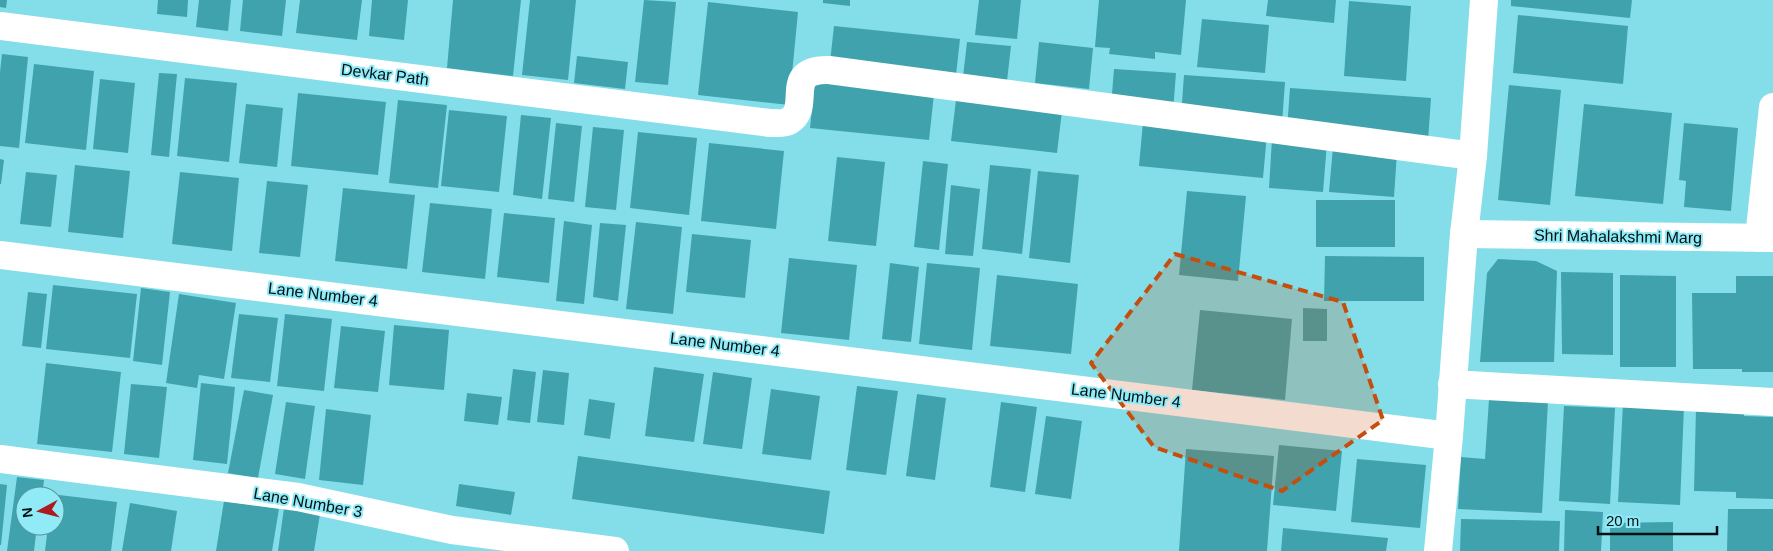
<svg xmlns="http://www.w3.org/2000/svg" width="1773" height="551" viewBox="0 0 1773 551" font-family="Helvetica,sans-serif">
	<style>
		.building { fill: #3fa2ad }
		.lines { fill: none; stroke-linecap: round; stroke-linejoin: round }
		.minor { stroke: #fff; stroke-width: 28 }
		.marked { fill: #c54e0d; fill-opacity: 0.2; stroke: #c54e0d; stroke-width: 4; stroke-dasharray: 10 6; stroke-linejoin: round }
		.labels { text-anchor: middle; stroke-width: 4; stroke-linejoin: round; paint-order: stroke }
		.street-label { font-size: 16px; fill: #001012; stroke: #90ebf7 }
	</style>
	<rect width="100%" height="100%" fill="#83deea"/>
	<!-- building -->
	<g class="building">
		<path d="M0 0H7L6 8 0 7Z"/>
		<path d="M158 0H188L187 17 157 14Z"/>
		<path d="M199 0H231L228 31 196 27Z"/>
		<path d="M243 0H286L282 36 240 31Z"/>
		<path d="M300 0H362L357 40 296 33Z"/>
		<path d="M372 0H408L404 40 369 36Z"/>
		<path d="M453 0H521L513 76 447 68Z"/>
		<path d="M530 0H576L568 80 522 75Z"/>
		<path d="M644 0 676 2 668 85 635 82Z"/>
		<path d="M823 0H850V6L823 3Z"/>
		<path d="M979 0H1021L1017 39 975 35Z"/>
		<path d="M1099 0H1186L1181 55 1155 52V59L1109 54 1110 48 1095 47Z"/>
		<path d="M1268 0H1336L1334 23 1266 16Z"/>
		<path d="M1511 0H1632L1630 18 1511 6Z"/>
		<path d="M1349 1 1411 6 1406 81 1344 76Z"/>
		<path d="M708 2 798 12 789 105 698 95Z"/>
		<path d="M1518 15 1628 26 1623 84 1513 73Z"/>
		<path d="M1202 19 1269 25 1265 73 1197 67Z"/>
		<path d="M834 26 960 39 956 75 830 62Z"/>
		<path d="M967 42 1011 46 1007 81 963 77Z"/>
		<path d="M1039 42 1093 48 1089 89 1035 83Z"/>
		<path d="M2 54 28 57 19 148 0 146V72Z"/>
		<path d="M577 56 628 62 625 89 574 83Z"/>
		<path d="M34 64 94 71 86 150 25 143Z"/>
		<path d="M1114 69 1176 73 1173 111 1111 106Z"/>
		<path d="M159 73 177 74 169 157 151 155Z"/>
		<path d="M1184 75 1285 82 1282 124 1181 116Z"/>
		<path d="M185 78 237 83 229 162 177 156Z"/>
		<path d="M100 79 135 83 128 153 93 149Z"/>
		<path d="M815 81 934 94 929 140 810 128Z"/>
		<path d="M1509 85 1561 90 1550 205 1498 200Z"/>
		<path d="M1290 88 1431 98 1428 141 1287 130Z"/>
		<path d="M298 93 386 102 378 175 291 166Z"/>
		<path d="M398 100 447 105 438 188 389 183Z"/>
		<path d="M956 100 1062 111 1057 153 951 141Z"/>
		<path d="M246 104 283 108 277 167 239 163Z"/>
		<path d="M1584 104 1672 113 1663 204 1575 196Z"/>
		<path d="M449 110 507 116 499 192 441 186Z"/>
		<path d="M521 115 551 118 542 199 513 195Z"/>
		<path d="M1143 122 1267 134 1263 178 1139 166Z"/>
		<path d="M556 123 582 126 574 202 548 199Z"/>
		<path d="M1684 123 1738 128 1731 211 1684 207 1686 181 1679 180Z"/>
		<path d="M593 127 624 130 616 210 585 207Z"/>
		<path d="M638 132 697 138 689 215 630 208Z"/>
		<path d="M1272 139 1327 143 1323 192 1269 188Z"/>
		<path d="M709 143 784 151 776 229 701 221Z"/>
		<path d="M1333 147 1397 152 1394 197 1329 192Z"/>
		<path d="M837 157 885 162 876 246 828 241Z"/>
		<path d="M0 159 4 160 1 184H0Z"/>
		<path d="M923 161 948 164 939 250 914 247Z"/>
		<path d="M75 165 130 171 123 238 68 232Z"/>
		<path d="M990 165 1031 169 1022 254 982 249Z"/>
		<path d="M1038 171 1079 175 1070 263 1029 258Z"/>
		<path d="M26 172 57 175 51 227 20 224Z"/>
		<path d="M180 172 239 178 232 251 172 244Z"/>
		<path d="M267 181 308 185 300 257 259 253Z"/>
		<path d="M951 185 980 189 973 256 945 254Z"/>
		<path d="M343 188 415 195 407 269 335 261Z"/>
		<path d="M1187 191 1246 196 1238 281 1179 275Z"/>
		<rect x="1316" y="200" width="79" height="47"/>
		<path d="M430 203 492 209 485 279 422 272Z"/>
		<path d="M504 213 555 218 549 283 497 277Z"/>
		<path d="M564 221 592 225 584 304 556 301Z"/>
		<path d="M636 222 682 227 673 314 626 309Z"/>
		<path d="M600 223 626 225 618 301 593 297Z"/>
		<path d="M692 234 751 240 745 298 686 292Z"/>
		<path d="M1325 256 1424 257V301H1324Z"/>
		<path d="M789 258 857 265 849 340 781 333Z"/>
		<path d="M1498 259 1536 261 1557 271 1554 362H1480L1487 273Z"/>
		<path d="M890 263 919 267 911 342 882 339Z"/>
		<path d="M927 263 980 268 972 350 919 344Z"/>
		<path d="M1561 272 1613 273V355L1562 354Z"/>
		<path d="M997 275 1078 284 1071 354 990 346Z"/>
		<path d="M1620 275 1676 276V367H1620Z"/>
		<path d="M1736 276H1773V372H1742V369H1693L1692 293H1736Z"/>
		<path d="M53 285 137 294 130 358 46 349Z"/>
		<path d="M141 288 170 292 162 365 133 361Z"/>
		<path d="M28 292 47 294 41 348 22 346Z"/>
		<path d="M179 294 236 303 224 379 199 375 197 388 166 383Z"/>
		<path d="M1303 308 1327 309V341H1303Z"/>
		<path d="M1200 310 1292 319 1285 400 1192 390Z"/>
		<path d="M239 314 278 318 270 382 231 378Z"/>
		<path d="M285 314 332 319 324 391 277 386Z"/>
		<path d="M394 325 449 330 444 390 389 385Z"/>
		<path d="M341 326 385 331 378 392 334 388Z"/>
		<path d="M46 363 121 372 112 452 37 444Z"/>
		<path d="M654 367 704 374 694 442 645 436Z"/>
		<path d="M513 369 536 372 530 423 507 420Z"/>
		<path d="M543 370 569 373 564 425 537 422Z"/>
		<path d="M713 372 752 378 742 449 703 444Z"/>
		<path d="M201 383 235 387 227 464 193 460Z"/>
		<path d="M131 384 167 387 159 458 124 454Z"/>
		<path d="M857 386 898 391 886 475 846 470Z"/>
		<path d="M771 389 820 396 811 460 762 454Z"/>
		<path d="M244 390 273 395 258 478 228 473Z"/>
		<path d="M467 393 502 397 498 425 464 421Z"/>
		<path d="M917 394 946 398 935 480 906 476Z"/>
		<path d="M589 399 615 403 610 439 584 435Z"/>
		<path d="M1489 399 1548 401 1542 513 1458 509 1461 457 1485 459Z"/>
		<path d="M286 402 315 406 305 479 275 474Z"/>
		<path d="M1001 402 1037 407 1025 492 990 487Z"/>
		<path d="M1623 403 1684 406 1680 505 1618 502Z"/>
		<path d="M1564 406 1615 408 1610 504 1559 501Z"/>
		<path d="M1696 408 1744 409V416L1773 417V499L1736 498V492L1694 491Z"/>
		<path d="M326 409 371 415 363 485 319 480Z"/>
		<path d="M1046 416 1082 421 1071 499 1035 494Z"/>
		<path d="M1279 445 1342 451 1336 511 1273 505Z"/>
		<path d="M1186 449 1274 456 1267 551H1179Z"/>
		<path d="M578 456 830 491 824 534 572 499Z"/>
		<path d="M1357 459 1426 465 1420 528 1351 522Z"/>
		<path d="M17 477 44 480 42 496H25V526H37L34 551H7Z"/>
		<path d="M0 484 7 485 1 545H0Z"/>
		<path d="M459 484 515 492 511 515 456 506Z"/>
		<path d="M51 494 117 502 111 551H45L48 526H55V496H51Z"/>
		<path d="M224 501 279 509 272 551H216Z"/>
		<path d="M130 503 177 511 171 551H122Z"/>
		<path d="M284 508 320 514 314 551H278Z"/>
		<path d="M1728 509H1773V551H1727Z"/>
		<path d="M1565 510 1603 512 1601 551H1564Z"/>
		<path d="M1461 519 1560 521 1559 551H1460Z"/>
		<path d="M1673 522V551H1610V523Z"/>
		<path d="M1283 528 1388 538 1386 551H1281Z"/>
	</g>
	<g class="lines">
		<!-- minor -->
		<g class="minor">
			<path d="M0 26 770 123C776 123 784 124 789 121 813 107 781 69 829 70L1473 156"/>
			<path d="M1464 234 1773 238"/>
			<path d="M1759 238 1773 107"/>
			<path d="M0 255 1449 436"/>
			<path d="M1452 384 1773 402"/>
			<path d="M0 459 298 497 452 530 615 551"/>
			<path d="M1438 551 1449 436 1464 234 1473 156 1484 0"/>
		</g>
	</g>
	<!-- marked area -->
	<path class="marked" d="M1175 254 1343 302 1383 420 1282 491 1154 447 1091 363Z"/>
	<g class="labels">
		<!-- street labels -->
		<g class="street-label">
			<text transform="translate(385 74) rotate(7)" y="6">Devkar Path</text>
			<text transform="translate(1618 236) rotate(1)" y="6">Shri Mahalakshmi Marg</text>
			<text transform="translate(323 294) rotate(7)" y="6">Lane Number 4</text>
			<text transform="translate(725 344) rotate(7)" y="6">Lane Number 4</text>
			<text transform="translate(1126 395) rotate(7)" y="6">Lane Number 4</text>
			<text transform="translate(308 502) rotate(10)" y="6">Lane Number 3</text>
		</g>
	</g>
	<!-- north arrow -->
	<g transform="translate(40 511) rotate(263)"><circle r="24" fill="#90ebf7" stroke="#56939b"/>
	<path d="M0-4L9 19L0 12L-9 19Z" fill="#ad1a20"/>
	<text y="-8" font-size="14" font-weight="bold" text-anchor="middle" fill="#001012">N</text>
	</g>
	<!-- scale -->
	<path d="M1598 526v8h119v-8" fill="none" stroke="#001012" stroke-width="2.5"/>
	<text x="1606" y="526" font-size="15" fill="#001012" stroke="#90ebf7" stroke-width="4" paint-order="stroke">20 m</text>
</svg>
